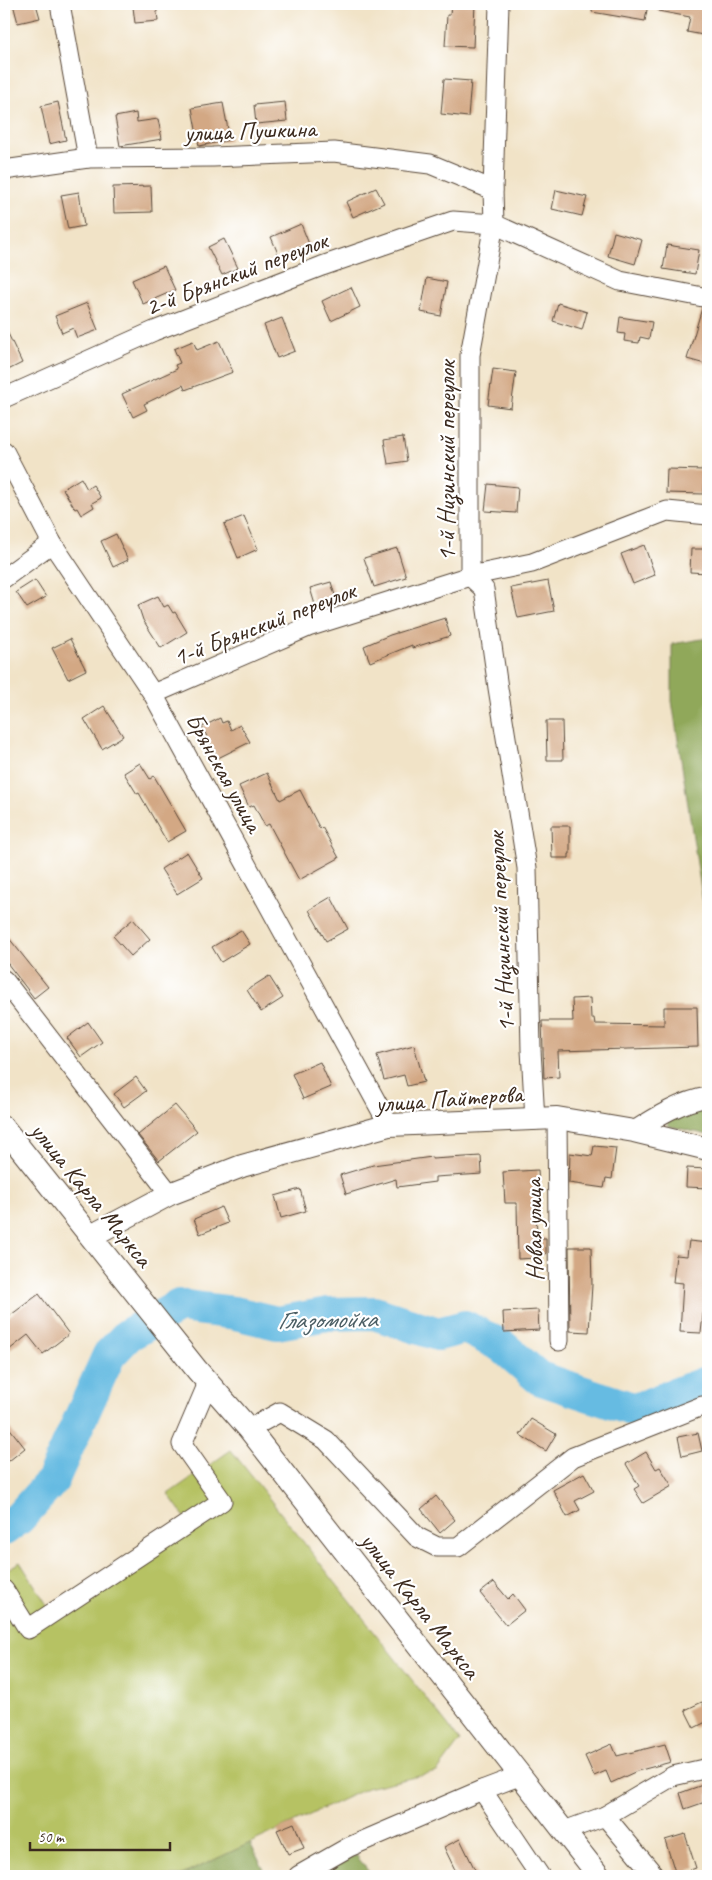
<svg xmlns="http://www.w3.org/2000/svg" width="712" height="1880" viewBox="0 0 712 1880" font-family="Caveat,sans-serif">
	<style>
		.green { fill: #b6c264; stroke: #787641 }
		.forest { fill: #90a85a; stroke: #66693c }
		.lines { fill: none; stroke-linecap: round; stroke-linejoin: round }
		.river { stroke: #66bbe2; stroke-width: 34 }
		.building { fill: #d3a884 }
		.minor-casing { stroke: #564637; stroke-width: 21 }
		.major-casing { stroke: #564637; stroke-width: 24 }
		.minor { stroke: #fff; stroke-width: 19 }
		.major { stroke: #fff; stroke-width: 22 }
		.labels { text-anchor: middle; stroke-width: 4.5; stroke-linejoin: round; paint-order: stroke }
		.street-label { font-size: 25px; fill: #3b2a1e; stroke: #fff }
		.water-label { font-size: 26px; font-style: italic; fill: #4a5d63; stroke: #fff }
	</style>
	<rect width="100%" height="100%" fill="#fff"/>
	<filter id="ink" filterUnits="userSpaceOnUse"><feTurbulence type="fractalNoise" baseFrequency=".02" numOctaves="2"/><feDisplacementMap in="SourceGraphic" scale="10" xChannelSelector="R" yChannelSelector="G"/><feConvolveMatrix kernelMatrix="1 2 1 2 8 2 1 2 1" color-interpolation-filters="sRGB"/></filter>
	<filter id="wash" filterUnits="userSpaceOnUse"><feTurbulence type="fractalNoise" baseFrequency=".0096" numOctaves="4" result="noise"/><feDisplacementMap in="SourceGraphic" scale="20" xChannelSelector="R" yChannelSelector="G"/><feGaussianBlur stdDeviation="1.12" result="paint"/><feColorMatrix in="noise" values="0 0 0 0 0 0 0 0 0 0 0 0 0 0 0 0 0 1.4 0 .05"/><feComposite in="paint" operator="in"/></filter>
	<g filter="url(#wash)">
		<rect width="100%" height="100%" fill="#f1e3c7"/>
		<!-- green -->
		<path class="green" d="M231 1450 460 1741 437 1772 367 1788 180 1876H4V1571L20 1562 49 1608 186 1519 168 1494Z"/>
		<!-- forest -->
		<g class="forest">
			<path d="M708 638V935L672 701V644Z"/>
			<path d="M708 1108V1135L669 1126 667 1121 683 1111Z"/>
			<path d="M250 1843 267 1876H180Z"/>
			<path d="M356 1855 372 1876H314Z"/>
		</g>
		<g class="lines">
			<!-- river -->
			<path class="river" d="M4 1529 19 1518 52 1481 109 1355 128 1335 179 1306 235 1313 277 1323 328 1314 374 1313 438 1334 465 1327 502 1346 539 1378 635 1410 708 1382"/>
		</g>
		<g id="blocks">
			<!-- building -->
			<g class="building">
				<path d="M13 4H36L40 18 18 23Z"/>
				<path d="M156 4 158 21 135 23 133 7Z"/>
				<path d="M451 4H475L473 47 445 46 447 15H450Z"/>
				<path d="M593 4H648L645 21 592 12Z"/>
				<path d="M659 4H708L703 35 687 32 690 17 658 11Z"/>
				<path d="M444 79 471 81 468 117 441 114Z"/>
				<path d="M58 102 66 140 49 144 41 106Z"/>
				<path d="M285 102 287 121 256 124 254 105Z"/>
				<path d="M223 103 230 140 199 146 192 108Z"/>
				<path d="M136 113 137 122 158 119 162 139 120 146 115 117Z"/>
				<path d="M151 186 152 212 114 213 113 187Z"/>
				<path d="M376 188 384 203 353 217 346 202Z"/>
				<path d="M556 190 587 197 582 216 552 209Z"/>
				<path d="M79 192 84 226 68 229 61 195Z"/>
				<path d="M301 224 309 244 279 256 271 237Z"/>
				<path d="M614 232 642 240 635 264 608 256Z"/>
				<path d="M224 239 238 268 222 275 208 247Z"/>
				<path d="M667 245 699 250 695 274 663 269Z"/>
				<path d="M164 266 175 290 143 304 132 280Z"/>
				<path d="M427 278 447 282 441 316 421 312Z"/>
				<path d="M351 287 360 307 331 321 322 301Z"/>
				<path d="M87 303 98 330 77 338 73 328 62 333 55 316Z"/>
				<path d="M558 303 587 312 582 330 553 321Z"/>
				<path d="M702 308 708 309V353L705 364 687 359Z"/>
				<path d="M620 317 652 322 649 339 640 337 639 343 624 341 625 334 618 333Z"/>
				<path d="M282 318 295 351 277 358 264 325Z"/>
				<path d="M4 325 22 363 4 372Z"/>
				<path d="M193 341 197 350 219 341 233 372 185 390 183 385 144 404 147 410 133 417 122 394 177 369 175 365 180 363 174 349Z"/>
				<path d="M493 369 516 372 511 408 488 405Z"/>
				<path d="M403 437 407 461 388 464 384 440Z"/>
				<path d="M667 469 705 470 704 494 666 493Z"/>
				<path d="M81 478 87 489 93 485 101 498 92 503 94 507 81 515 77 508 75 509 63 489Z"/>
				<path d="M488 484 518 487 516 513 485 511Z"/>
				<path d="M244 516 258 549 238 558 224 524Z"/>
				<path d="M116 534 128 560 113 567 101 541Z"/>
				<path d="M644 545 655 575 633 584 621 554Z"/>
				<path d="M397 548 406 577 374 587 364 558Z"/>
				<path d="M691 549H708V573L690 572Z"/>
				<path d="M35 580 46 597 27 608 16 592Z"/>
				<path d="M548 581 554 611 518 618 511 588Z"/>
				<path d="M331 582 337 602 316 608 310 588Z"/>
				<path d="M158 596 164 607 168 605 173 613 175 612 187 632 161 648 143 620 138 605Z"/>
				<path d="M445 618 450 636 412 648V645L370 662 364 646 390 635Z"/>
				<path d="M70 639 86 670 68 679 52 648Z"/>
				<path d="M104 706 123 736 102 749 84 719Z"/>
				<path d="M220 718 222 723 227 721 231 730 240 725 250 742 218 758 202 727Z"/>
				<path d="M546 721H562L563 760H547Z"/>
				<path d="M140 763 150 779 154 776 186 831 167 842 139 793 137 794 124 773Z"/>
				<path d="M267 773 280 800 300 790 320 829 322 827 339 858 299 880 269 824 265 826 254 805 249 807 239 786Z"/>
				<path d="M551 826H570V854H569V858H552Z"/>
				<path d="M187 852 203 878 177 894 161 869Z"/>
				<path d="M331 897 348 929 326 941 309 910Z"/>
				<path d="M133 919 150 939 131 956 113 936Z"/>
				<path d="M241 930 250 944 221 962 212 947Z"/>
				<path d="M4 932 48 987 34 998 4 959Z"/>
				<path d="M269 976 283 998 261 1012 247 990Z"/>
				<path d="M590 998 591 1018H594L595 1024 664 1025V1007H697L698 1047 558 1051 559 1077 544 1078 542 1021H573L572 999Z"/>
				<path d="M88 1022 102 1042 81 1057 67 1038Z"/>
				<path d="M414 1045 424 1082 407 1086 404 1075 384 1080 377 1055Z"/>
				<path d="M320 1062 331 1087 303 1099 292 1074Z"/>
				<path d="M136 1077 146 1091 124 1107 114 1094Z"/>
				<path d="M175 1105 197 1131 159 1161 138 1135Z"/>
				<path d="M594 1146 616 1148 612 1179 606 1178 604 1188 569 1183 570 1153 592 1156Z"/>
				<path d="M481 1156 482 1174 435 1177V1182L397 1187 396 1179 346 1194 340 1175 373 1165 432 1157V1159Z"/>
				<path d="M687 1168 708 1169V1188L686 1187Z"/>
				<path d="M538 1170 540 1206H536L537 1238H546V1254H537V1258L518 1259 517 1203H505L503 1172Z"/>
				<path d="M300 1189 306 1211 281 1218 275 1196Z"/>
				<path d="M221 1207 228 1223 200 1234 194 1219Z"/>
				<path d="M689 1241 708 1243V1270L701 1333 680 1332 683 1283 673 1282 676 1255 687 1256Z"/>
				<path d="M569 1247H591L592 1285 589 1332 570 1331Z"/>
				<path d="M39 1294 69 1334 43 1354 28 1335 4 1354V1320Z"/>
				<path d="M538 1310 539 1330 504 1332 503 1312Z"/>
				<path d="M531 1419 556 1434 546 1451 520 1435Z"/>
				<path d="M4 1421 25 1448 4 1465Z"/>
				<path d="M698 1433 702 1451 682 1456 678 1437Z"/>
				<path d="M646 1452 656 1469 660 1467 672 1486 643 1503 634 1489 639 1486 626 1464Z"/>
				<path d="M584 1473 594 1491 575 1501 580 1510 567 1517 553 1490Z"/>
				<path d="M436 1496 455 1520 440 1533 421 1509Z"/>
				<path d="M494 1582 508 1599 513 1594 525 1610 506 1625 480 1593Z"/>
				<path d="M702 1702 708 1714V1721L694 1728 685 1710Z"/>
				<path d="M612 1744 617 1756 665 1744 671 1762 637 1771 611 1783 606 1771 594 1776 585 1756Z"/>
				<path d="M708 1783V1801L685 1809 680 1793Z"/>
				<path d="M294 1823 304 1848 288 1854 277 1830Z"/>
				<path d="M685 1834 696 1868 676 1875 665 1840Z"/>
				<path d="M460 1839 478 1876H458L444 1847Z"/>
			</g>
		</g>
	</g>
	<g filter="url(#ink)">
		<use href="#blocks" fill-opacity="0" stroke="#564637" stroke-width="1"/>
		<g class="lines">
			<defs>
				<g id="minor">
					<path d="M60 4 88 158"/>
					<path d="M499 4 493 190 494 224 470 355V576L484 589 498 688 527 868 531 1050 535 1120"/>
					<path d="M4 170 88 158 213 157 334 152 430 164 493 190"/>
					<path d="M4 398 154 331 322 266 453 221 494 224 620 281 708 298"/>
					<path d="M4 451 52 543 153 694 389 1125"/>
					<path d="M4 578 52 543"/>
					<path d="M153 694 308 627 470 576 532 563 667 511 708 515"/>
					<path d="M4 980 170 1194"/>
					<path d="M557 1118 559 1341"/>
					<path d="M634 1131C656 1117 682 1101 708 1097"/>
					<path d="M249 1429 280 1412 326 1440 417 1537 437 1547H458L573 1457 702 1406H708"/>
					<path d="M4 1590 28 1629 222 1501 182 1444 208 1383"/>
					<path d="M482 1790 519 1776"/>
					<path d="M605 1816 655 1876"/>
					<path d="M564 1831 605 1816 673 1776 708 1768"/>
					<path d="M298 1876 349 1847 482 1790 540 1876"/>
				</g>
				<g id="major">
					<path d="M4 1128 197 1370 249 1429 599 1876"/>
					<path d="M91 1236 170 1194 242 1166 389 1125 557 1118 634 1131 708 1149"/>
				</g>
			</defs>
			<!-- minor casing -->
			<use href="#minor" class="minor-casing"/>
			<!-- major casing -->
			<use href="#major" class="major-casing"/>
			<!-- minor -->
			<use href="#minor" class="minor"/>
			<!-- major -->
			<use href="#major" class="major"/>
		</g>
	</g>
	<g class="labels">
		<!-- street labels -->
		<g class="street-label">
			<text transform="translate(250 130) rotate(-2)" y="9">улица Пушкина</text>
			<text transform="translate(236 273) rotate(-21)" y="9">2-й Брянский переулок</text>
			<text transform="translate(446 461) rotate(-90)" y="9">1-й Низинский переулок</text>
			<text transform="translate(264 623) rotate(-21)" y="9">1-й Брянский переулок</text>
			<text transform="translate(225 772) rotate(61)" y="9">Брянская улица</text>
			<text transform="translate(500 932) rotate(-93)" y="9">1-й Низинский переулок</text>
			<text transform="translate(449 1098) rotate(-4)" y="9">улица Пайтерова</text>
			<text transform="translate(92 1194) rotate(51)" y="9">улица Карла Маркса</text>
			<text transform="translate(533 1230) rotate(-91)" y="9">Новая улица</text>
			<text transform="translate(421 1605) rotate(52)" y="9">улица Карла Маркса</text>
		</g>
		<!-- water labels -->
		<g class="water-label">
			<text transform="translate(327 1319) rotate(-1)" y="9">Глазомойка</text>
		</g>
	</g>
	<!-- margin -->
	<rect width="712" height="1880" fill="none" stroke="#fff" stroke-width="20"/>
	<!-- scale -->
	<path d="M30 1842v8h140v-8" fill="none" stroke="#3b2a1e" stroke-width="2.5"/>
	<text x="38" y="1842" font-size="15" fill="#3b2a1e" stroke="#ffffff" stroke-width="4" paint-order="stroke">50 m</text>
</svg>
